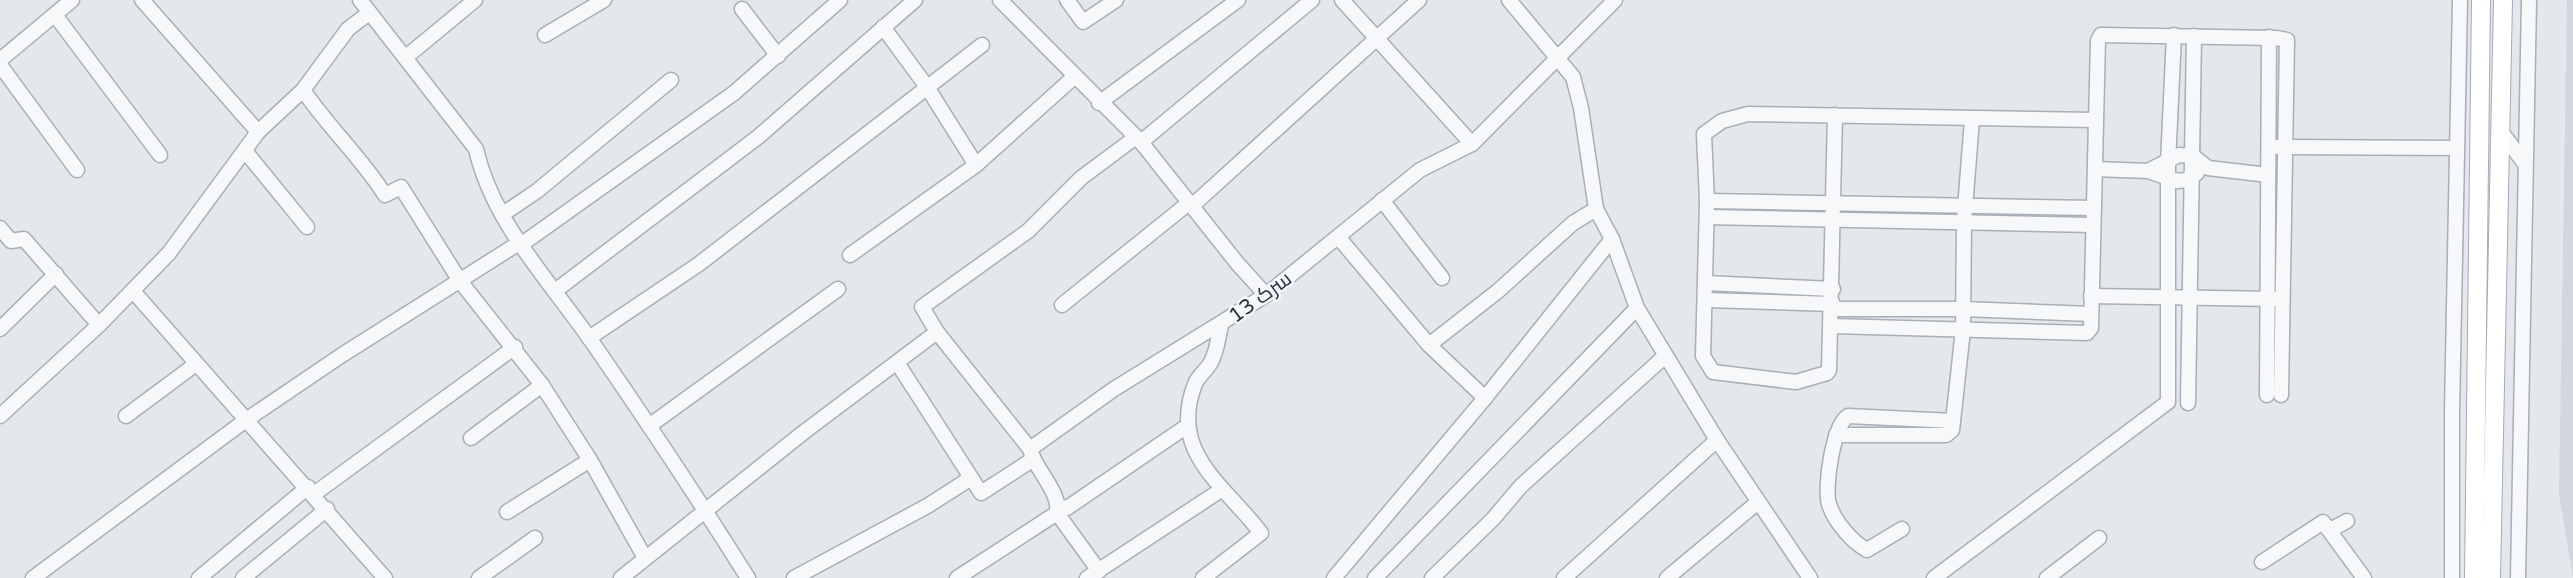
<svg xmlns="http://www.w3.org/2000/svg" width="2573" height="578" viewBox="0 0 2573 578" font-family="'Varela Round',Cairo,sans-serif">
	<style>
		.built { fill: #d2d6de }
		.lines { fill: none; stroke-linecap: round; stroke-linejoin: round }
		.minor-casing { stroke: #a9aeb7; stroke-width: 17 }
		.major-casing { stroke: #a3abb8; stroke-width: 20 }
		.minor { stroke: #f7f8fa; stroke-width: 14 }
		.major { stroke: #fff; stroke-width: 18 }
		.labels { text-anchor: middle; stroke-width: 5; stroke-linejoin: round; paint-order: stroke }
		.street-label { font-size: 21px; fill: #2b3445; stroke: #f4f6f9 }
	</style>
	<rect width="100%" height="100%" fill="#e4e7ec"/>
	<!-- built -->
	<path class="built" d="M2567 0H2573V578L2559 494Z"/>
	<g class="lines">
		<defs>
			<g id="minor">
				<path d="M142 0 258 132"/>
				<path d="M360 0 476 149C492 221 548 279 590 339 644 417 697 497 748 578"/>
				<path d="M1000 0 1141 142 1237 263 1266 295"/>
				<path d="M1067 0 1083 22 1116 0"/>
				<path d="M1342 0 1472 144"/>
				<path d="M1509 0 1573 77 1581 108 1596 209 1612 239 1637 308 1717 440 1810 578"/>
				<path d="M742 9 778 56"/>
				<path d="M55 15 160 155"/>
				<path d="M883 27 927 87 976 165"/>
				<path d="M545 35 604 0"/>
				<path d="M406 57 475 0"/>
				<path d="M0 60 72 0"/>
				<path d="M0 65 77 170"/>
				<path d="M303 90C328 127 361 157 385 195L401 187 460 281 542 385 590 460 645 558"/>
				<path d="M1099 103 1238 0"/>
				<path d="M1835 115 1829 370 1827 373 1796 382 1713 372 1703 356 1707 201 1704 134 1722 121 1748 114 2095 120"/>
				<path d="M2500 130 2525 164"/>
				<path d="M1141 142 1312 0"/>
				<path d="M2277 147 2457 148"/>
				<path d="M245 151 307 227"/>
				<path d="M2095 169 2148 171 2178 181 2186 180 2197 173"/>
				<path d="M2148 171 2179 155 2193 156 2208 168 2268 175"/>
				<path d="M1382 200 1442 278"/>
				<path d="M1707 201 2094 208"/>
				<path d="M1193 205 1419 0"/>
				<path d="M503 214 537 191 671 80"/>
				<path d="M1707 217 2093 225"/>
				<path d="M0 228 11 241 24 239 99 325"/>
				<path d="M1339 238 1429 345 1485 398"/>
				<path d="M522 244 734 93 840 0"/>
				<path d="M850 255 976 165 1074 77"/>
				<path d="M1706 283 1833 289"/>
				<path d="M133 291 385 578"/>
				<path d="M555 291 758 137 915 0"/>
				<path d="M2091 296 2275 299"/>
				<path d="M1706 300 1833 304"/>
				<path d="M1062 305 1190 202"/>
				<path d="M1833 309H1963L2091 314"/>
				<path d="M1832 326 2087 333 2091 328 2098 40 2101 35 2276 38 2287 40 2281 395"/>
				<path d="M0 329 56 274"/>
				<path d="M937 332 922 307 1028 231 1081 178 1136 137"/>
				<path d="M589 338 699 264 982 45"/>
				<path d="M1429 345 1498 291 1573 223 1596 209"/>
				<path d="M898 364 981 493 1032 460"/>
				<path d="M2267 395 2269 37"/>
				<path d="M2188 403 2194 36"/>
				<path d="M0 416 99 325 169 253 258 132 303 90 348 29 369 13"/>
				<path d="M126 416 196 364"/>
				<path d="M649 426 838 289"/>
				<path d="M1836 435H1946L1952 430 1963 330 1964 221 1972 119"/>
				<path d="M471 438 542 385"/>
				<path d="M314 494 515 347"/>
				<path d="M1058 506 1067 508 1187 426"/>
				<path d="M507 512 590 460"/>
				<path d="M1057 513 1099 571"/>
				<path d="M1902 529 1867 550C1852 542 1834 521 1829 504 1824 488 1833 425 1848 416L1953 421"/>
				<path d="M2330 530 2347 521"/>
				<path d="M2262 562 2323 522 2364 578"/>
				<path d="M33 578 246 420 342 355 519 243"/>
				<path d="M199 578 308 487"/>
				<path d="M243 578 327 509"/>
				<path d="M479 578 535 538"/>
				<path d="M621 578 804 432 937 332 1030 449"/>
				<path d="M794 578 929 505 971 478"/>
				<path d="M957 578 1057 513C1061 492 1035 470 1030 449L1114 389 1266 295 1420 170 1472 144 1615 0"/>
				<path d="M1087 578 1221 490"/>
				<path d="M1203 578 1261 533C1225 485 1168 453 1195 384 1198 376 1207 370 1211 362 1217 352 1218 337 1221 326"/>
				<path d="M1334 578 1485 398 1612 239"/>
				<path d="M1375 578 1637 308"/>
				<path d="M1432 578 1493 519 1521 486 1664 357"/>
				<path d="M1564 578 1717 440"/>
				<path d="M1667 578 1758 502"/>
				<path d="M1934 578 2168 402V163L2174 35"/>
				<path d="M2047 578 2099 538"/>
				<path d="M2452 578V410L2460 0"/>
				<path d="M2518 578 2529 0"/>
			</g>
			<g id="major">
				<path d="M2474 578 2481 0"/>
				<path d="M2491 578 2503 0"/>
			</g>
		</defs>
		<!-- minor casing -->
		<use href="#minor" class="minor-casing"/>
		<!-- major casing -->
		<use href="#major" class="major-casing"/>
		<!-- minor -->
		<use href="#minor" class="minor"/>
		<!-- major -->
		<use href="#major" class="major"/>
	</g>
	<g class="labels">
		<!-- street labels -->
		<g class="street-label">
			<text transform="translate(1260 297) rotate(-36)" y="7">سرک 13</text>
		</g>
	</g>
</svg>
